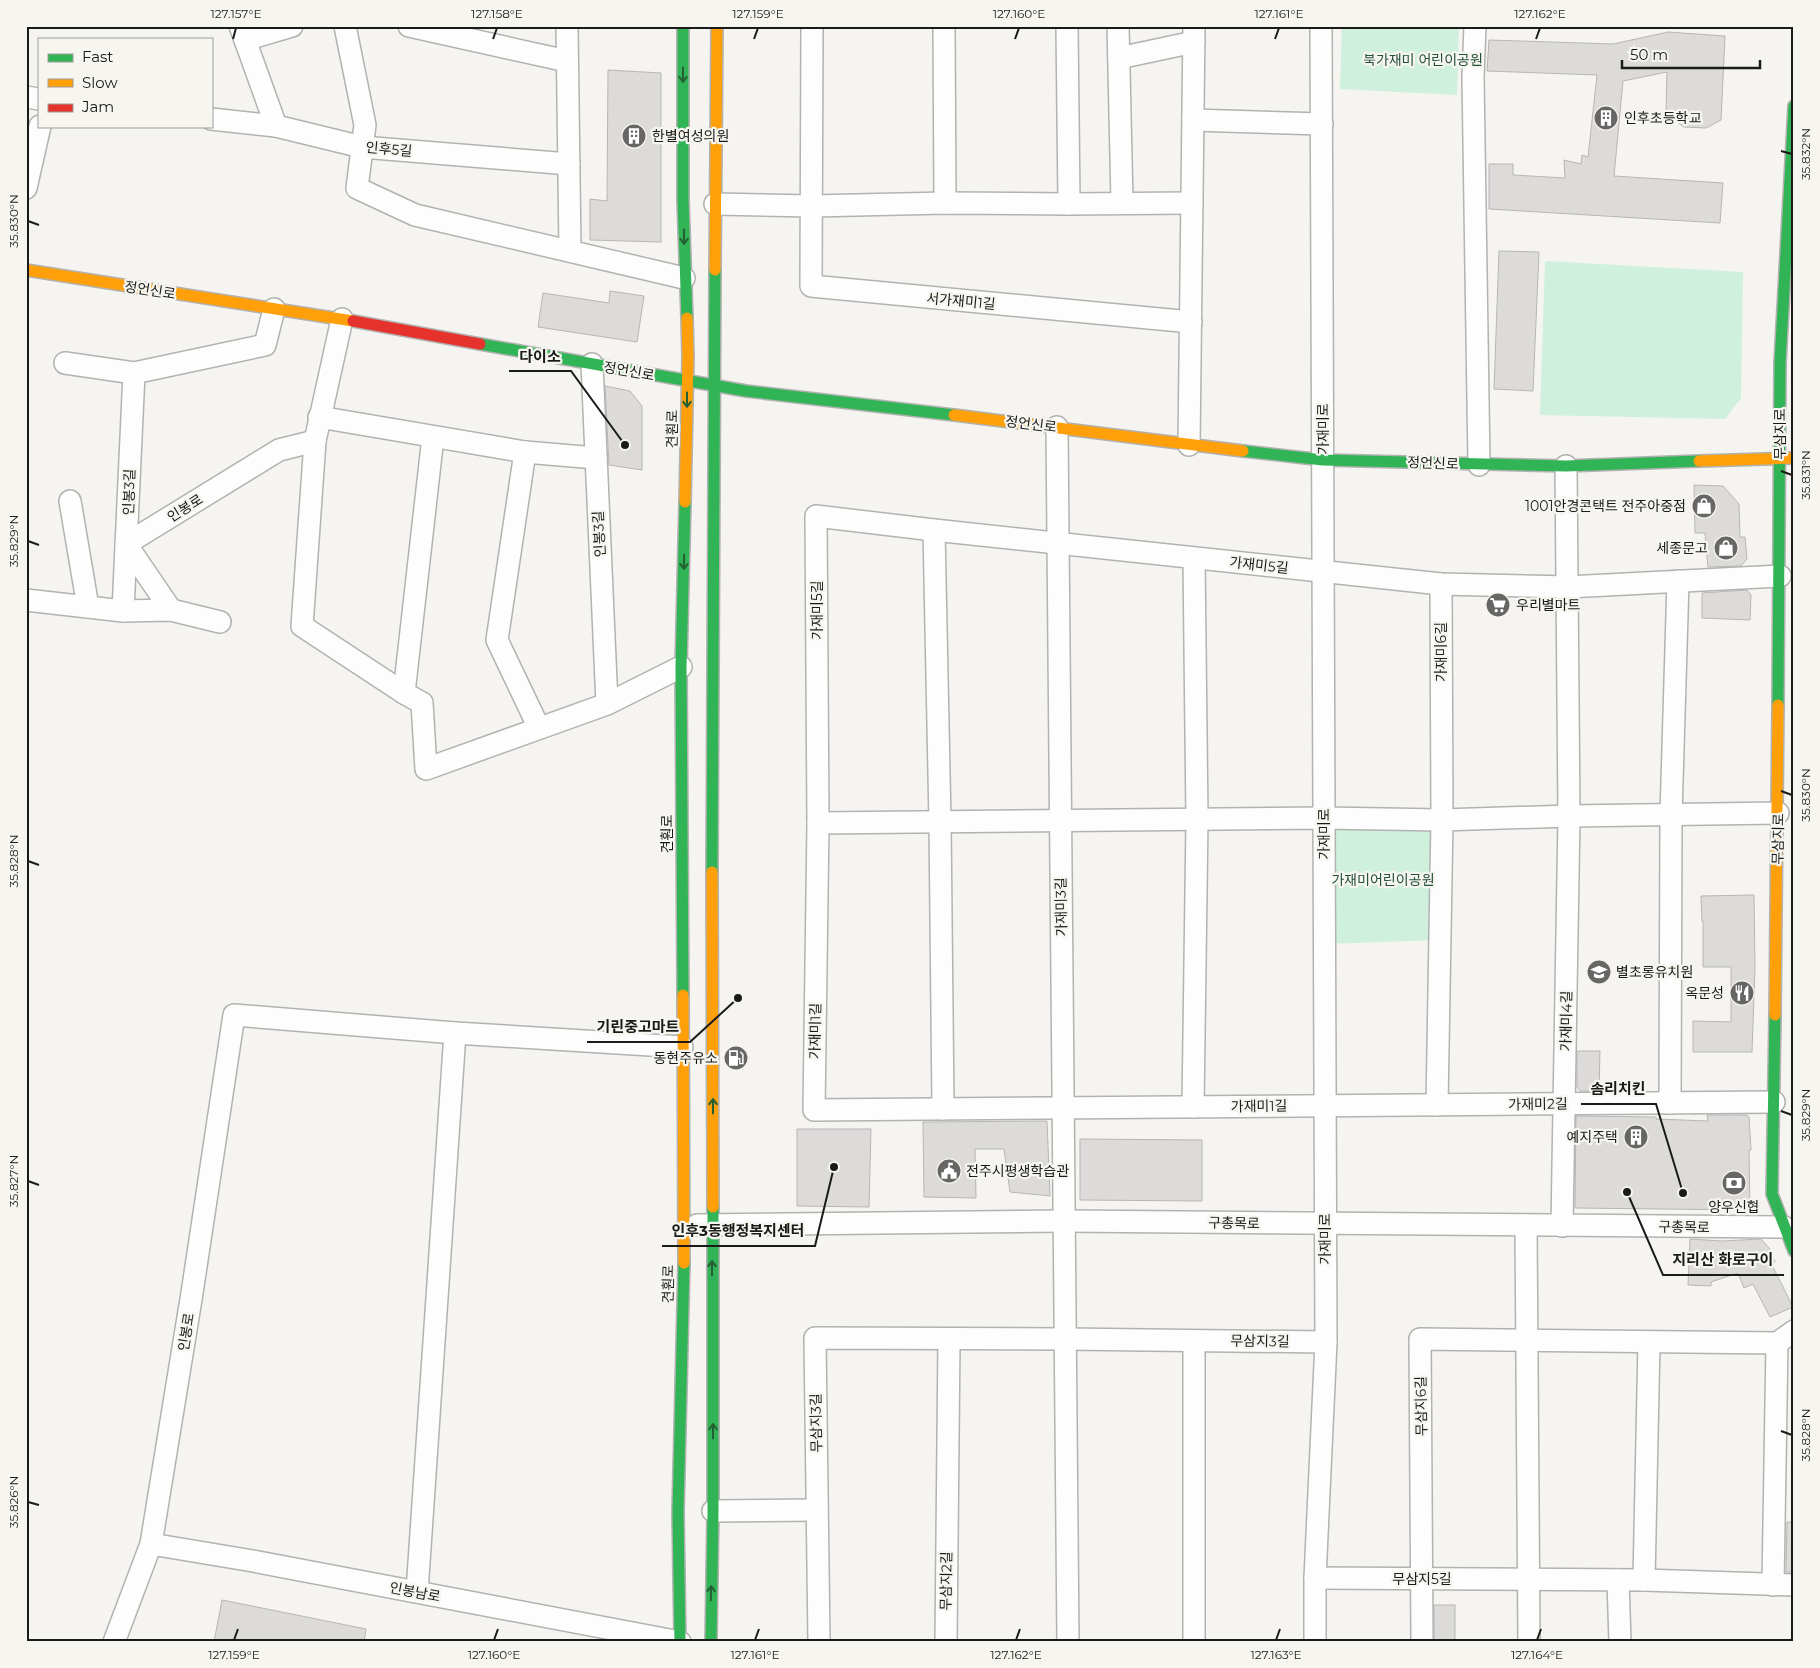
<svg xmlns="http://www.w3.org/2000/svg" width="1820" height="1668" viewBox="0 0 1820 1668" font-family="Montserrat,'Noto Sans KR',sans-serif">
	<style>
		.green { fill: #cef0dd }
		.building { fill: #dcdbda; stroke: #b7b6b5 }
		.lines { fill: none; stroke-linecap: round; stroke-linejoin: round }
		.street-casing { stroke: #b2b2b0; stroke-width: 24 }
		.fast-casing { stroke: #b2b2b0; stroke-width: 14 }
		.slow-casing { stroke: #b2b2b0; stroke-width: 14 }
		.jam-casing { stroke: #b2b2b0; stroke-width: 14 }
		.street { stroke: #fefdfd; stroke-width: 21 }
		.fast { stroke: #30b455; stroke-width: 11 }
		.slow { stroke: #ff9f0a; stroke-width: 11 }
		.jam { stroke: #e5322d; stroke-width: 11 }
		.oneway { stroke: #245f33 }
		.ticks { fill: none; stroke: #1a1a18; stroke-width: 2 }
		.labels { text-anchor: middle; stroke-width: 4.5; stroke-linejoin: round; paint-order: stroke }
		.park-label { font-size: 14px; fill: #24513d; stroke: #f6f5f0 }
		.poi-label { font-size: 14px; fill: #1a1a18; stroke: #f6f5f0; text-anchor: start }
		.street-label { font-size: 14px; fill: #1a1a18; stroke: #f6f5f0 }
		.leader { fill: none; stroke: #1a1a18; stroke-width: 2 }
		.callout-dot { fill: #1a1a18; stroke: #f6f5f0; stroke-width: 2 }
		.callout-label { font-size: 15px; text-anchor: middle; font-weight: bold; fill: #1a1a18; stroke: #f6f5f0; stroke-width: 4.5; stroke-linejoin: round; paint-order: stroke }
		.neatline { fill: none; stroke: #1a1a18; stroke-width: 2 }
		.ticks-label { font-size: 12px; text-anchor: middle; fill: #1a1a18 }
	</style>
	<rect width="100%" height="100%" fill="#f5f4f1"/>
	<!-- green -->
	<g class="green">
		<path d="M1342 26H1459L1457 95 1340 89Z"/>
		<path d="M1545 261 1743 272 1741 398 1725 419 1540 415Z"/>
		<path d="M1324 818 1442 820 1440 940 1324 944Z"/>
	</g>
	<!-- building -->
	<g class="building">
		<path d="M1668 32 1725 36 1721 120 1706 128 1684 127 1666 114 1667 72 1623 81 1614 176 1723 183 1720 223 1489 209V164H1513V175L1565 178 1564 160 1581 164 1582 155 1588 157 1597 75 1487 71 1489 40 1613 44Z"/>
		<path d="M608 70 661 73V242L590 240V199L607 201Z"/>
		<path d="M1499 251 1539 252 1533 391 1494 389Z"/>
		<path d="M610 291 644 296 637 342 538 327 543 293 609 303Z"/>
		<path d="M605 386 630 391 642 406V470L609 465Z"/>
		<path d="M1694 485 1723 486 1739 504 1740 537H1745L1747 559 1741 566 1708 567 1705 533H1695Z"/>
		<path d="M1747 590 1751 595 1750 620 1702 618V593Z"/>
		<path d="M1754 895 1755 967 1752 1052H1693V1021L1731 1022V967H1703V921H1702L1701 896Z"/>
		<path d="M1577 1051H1600L1599 1091H1580L1577 1087Z"/>
		<path d="M1707 1115H1747L1749 1117 1751 1150H1749L1750 1210 1575 1208 1576 1116 1656 1117V1119L1708 1121Z"/>
		<path d="M1047 1121 1050 1196 1010 1192 1004 1149H975L976 1198 924 1197 923 1122Z"/>
		<path d="M797 1129H871L869 1207 797 1206Z"/>
		<path d="M1080 1139 1202 1140V1201L1080 1200Z"/>
		<path d="M1690 1239 1722 1241 1761 1239 1769 1248 1775 1262 1771 1263 1793 1307 1770 1317 1753 1284 1744 1288 1738 1273 1711 1282V1286L1688 1285Z"/>
		<path d="M1787 1522H1794V1572H1786Z"/>
		<path d="M222 1600 366 1629 364 1642H214Z"/>
		<rect x="1434" y="1605" width="21" height="37"/>
	</g>
	<g class="lines">
		<defs>
			<g id="street">
				<path d="M240 26 276 126"/>
				<path d="M345 26 365 125 357 188 415 215 684 278"/>
				<path d="M409 26 567 61"/>
				<path d="M567 26 570 251"/>
				<path d="M812 26 811 286 1191 322"/>
				<path d="M944 26 945 203"/>
				<path d="M1067 26 1069 204"/>
				<path d="M1118 26 1122 202"/>
				<path d="M1475 26 1473 77 1479 465"/>
				<path d="M245 40 292 26"/>
				<path d="M1119 58 1194 42"/>
				<path d="M26 97 39 99"/>
				<path d="M211 119 276 126 362 147 569 164"/>
				<path d="M1193 120 1322 124"/>
				<path d="M26 188 40 126"/>
				<path d="M715 204 812 206 945 203 1069 204 1192 203"/>
				<path d="M342 319 315 441 302 626 404 693 422 703 426 769 607 704 681 667"/>
				<path d="M65 363 134 373 265 345 274 309"/>
				<path d="M592 364 607 704"/>
				<path d="M319 417 525 452 596 458"/>
				<path d="M1057 427 1068 1642"/>
				<path d="M1189 445 1194 26"/>
				<path d="M525 452 497 640 539 728"/>
				<path d="M70 501 88 607"/>
				<path d="M934 530 940 822 943 1109"/>
				<path d="M26 600 123 611 171 610 220 622"/>
				<path d="M171 610 126 544 279 450 315 441"/>
				<path d="M123 611 134 373"/>
				<path d="M404 693 433 437"/>
				<path d="M818 823 1324 818 1442 820 1569 816 1778 813"/>
				<path d="M1774 1102 814 1110 818 823 816 516 934 530 1441 584 1568 587 1780 576"/>
				<path d="M1670 1103 1671 815 1678 581"/>
				<path d="M1437 1105 1442 820 1441 584"/>
				<path d="M1193 1107 1197 820 1194 558"/>
				<path d="M697 1225 1064 1221 1784 1227"/>
				<path d="M1526 1225 1529 1642"/>
				<path d="M1562 1226 1569 816 1566 466"/>
				<path d="M1194 1341V1642"/>
				<path d="M713 1511 817 1510"/>
				<path d="M151 1544 253 1561 680 1642"/>
				<path d="M1315 1578 1644 1580 1794 1585"/>
				<path d="M1618 1580 1620 1642"/>
				<path d="M1644 1580 1649 1342"/>
				<path d="M1773 1585 1777 1343"/>
				<path d="M417 1592 455 1033"/>
				<path d="M114 1642 151 1544 192 1293 234 1015 455 1033 682 1047"/>
				<path d="M819 1642 815 1338 1065 1339 1326 1342"/>
				<path d="M946 1642 949 1339"/>
				<path d="M1315 1642V1578L1326 1342 1321 26"/>
				<path d="M1422 1642 1420 1339 1777 1343 1794 1331"/>
			</g>
			<g id="fast">
				<path d="M683 26V200L687 318"/>
				<path d="M480 344 746 391 954 415"/>
				<path d="M1243 451 1323 460 1566 466 1699 461"/>
				<path d="M1778 705 1780 363 1794 106"/>
				<path d="M712 872 715 270"/>
				<path d="M683 995 681 667 685 502"/>
				<path d="M1775 1015 1772 1194 1794 1251"/>
				<path d="M680 1642 678 1512 684 1263"/>
				<path d="M711 1642 713 1511V1207"/>
			</g>
			<g id="slow">
				<path d="M26 270 353 321"/>
				<path d="M715 270 717 26"/>
				<path d="M954 415 1243 451"/>
				<path d="M1699 461 1794 458"/>
				<path d="M685 502 688 356 687 318"/>
				<path d="M712 872 713 1207"/>
				<path d="M683 995 684 1263"/>
				<path d="M1775 1015 1778 705"/>
			</g>
			<path id="jam" d="M353 321 480 344"/>
		</defs>
		<!-- street casing -->
		<use href="#street" class="street-casing"/>
		<!-- fast casing -->
		<use href="#fast" class="fast-casing"/>
		<!-- slow casing -->
		<use href="#slow" class="slow-casing"/>
		<!-- jam casing -->
		<use href="#jam" class="jam-casing"/>
		<!-- street -->
		<use href="#street" class="street"/>
		<!-- fast -->
		<use href="#fast" class="fast"/>
		<!-- slow -->
		<use href="#slow" class="slow"/>
		<!-- jam -->
		<use href="#jam" class="jam"/>
	</g>
	<!-- one-way arrows -->
	<defs><path id="oneway-shaft" d="M-6 0H5M1.5-3L5.5 0L1.5 3" fill="none" stroke-width="1.6" stroke-linecap="round" stroke-linejoin="round" transform="scale(1.25)"/></defs>
	<g class="oneway">
		<use href="#oneway-shaft" transform="translate(683 75) rotate(90)"/>
		<use href="#oneway-shaft" transform="translate(684 237) rotate(89)"/>
		<use href="#oneway-shaft" transform="translate(687 400) rotate(90)"/>
		<use href="#oneway-shaft" transform="translate(684 562) rotate(91)"/>
		<use href="#oneway-shaft" transform="translate(713 1106) rotate(-90)"/>
		<use href="#oneway-shaft" transform="translate(712 1268) rotate(-90)"/>
		<use href="#oneway-shaft" transform="translate(713 1431) rotate(-90)"/>
		<use href="#oneway-shaft" transform="translate(711 1593) rotate(-89)"/>
	</g>
	<!-- ticks -->
	<path class="ticks" d="M233 39 236 28M493 39 497 28M754 39 758 28M1015 39 1019 28M1275 39 1279 28M1536 39 1540 28M1781 151 1792 154M28 221 39 225M1781 471 1792 475M28 541 39 545M1781 791 1792 795M28 861 39 865M1781 1111 1792 1115M28 1181 39 1185M1781 1431 1792 1435M28 1502 39 1505M234 1640 238 1629M494 1640 498 1629M755 1640 759 1629M1016 1640 1020 1629M1276 1640 1280 1629M1537 1640 1541 1629"/>
	<!-- icons -->
	<defs>
		<symbol id="building-disc" viewBox="-11 -11 22 22"><circle r="9.5" fill="#676664" stroke="#f6f5f0"/><path d="M-4-6H4V6H1V3H-1V6H-4ZM-2.5-4.3h1.7v1.8h-1.7ZM.8-4.3h1.7v1.8H.8ZM-2.5-1h1.7V.8h-1.7ZM.8-1h1.7V.8H.8Z" fill="#fff"/></symbol>
		<symbol id="shop-disc" viewBox="-11 -11 22 22"><circle r="9.5" fill="#676664" stroke="#f6f5f0"/><path d="M-5-2.5h2.3a2.7 3.5 0 0 1 5.4 0H5L5.5 6h-11ZM-1.5-2.5h3a1.5 2.3 0 0 0-3 0Z" fill="#fff"/></symbol>
		<symbol id="supermarket-disc" viewBox="-11 -11 22 22"><circle r="9.5" fill="#676664" stroke="#f6f5f0"/><path d="M-6-5.5h2.5l.6 2H6L4.5 2H-2.5L-4.4-4H-6ZM-1.5 3.2a1.3 1.3 0 1 0 .1 0ZM3 3.2a1.3 1.3 0 1 0 .1 0Z" fill="#fff"/></symbol>
		<symbol id="school-disc" viewBox="-11 -11 22 22"><circle r="9.5" fill="#676664" stroke="#f6f5f0"/><path d="M0-5L7-2L0 1L-7-2ZM-4 1L0 2.5L4 1V4Q0 6-4 4Z" fill="#fff"/></symbol>
		<symbol id="restaurant-disc" viewBox="-11 -11 22 22"><circle r="9.5" fill="#676664" stroke="#f6f5f0"/><path d="M-5-6h1v4h1v-4h1v4h1v-4h1v5L-1.5 .5V6h-2V.5L-5-1ZM5-6V6H3V1.5H1.5Q1.5-4 5-6Z" fill="#fff"/></symbol>
		<symbol id="fuel-disc" viewBox="-11 -11 22 22"><circle r="9.5" fill="#676664" stroke="#f6f5f0"/><path d="M-5.5-6h7V0h2V4h1.3V-2.5L3-4.5l.8-.8L6-3V5H2.5V1h-1V6h-7ZM-4.2-4.7v3.2H.2V-4.7Z" fill="#fff"/></symbol>
		<symbol id="civic-disc" viewBox="-11 -11 22 22"><circle r="9.5" fill="#676664" stroke="#f6f5f0"/><path d="M-.6-6.5H3V-4.5H.6V-3L4-1V1h2V6H-6V1h2V-1L-.6-3ZM-1.2 2.5V6h2.4V2.5Z" fill="#fff"/></symbol>
		<symbol id="bank-disc" viewBox="-11 -11 22 22"><circle r="9.5" fill="#676664" stroke="#f6f5f0"/><path d="M-6-4H6V4H-6ZM0-2.3a2.3 2.3 0 1 0 0 4.6a2.3 2.3 0 1 0 0-4.6Z" fill="#fff"/></symbol>
	</defs>
	<g fill-rule="evenodd">
		<use href="#building-disc" x="1592" y="104" width="28" height="28"/>
		<use href="#building-disc" x="620" y="122" width="28" height="28"/>
		<use href="#shop-disc" x="1690" y="492" width="28" height="28"/>
		<use href="#shop-disc" x="1712" y="534" width="28" height="28"/>
		<use href="#supermarket-disc" x="1484" y="591" width="28" height="28"/>
		<use href="#school-disc" x="1585" y="958" width="28" height="28"/>
		<use href="#restaurant-disc" x="1728" y="979" width="28" height="28"/>
		<use href="#fuel-disc" x="722" y="1044" width="28" height="28"/>
		<use href="#building-disc" x="1622" y="1123" width="28" height="28"/>
		<use href="#civic-disc" x="935" y="1157" width="28" height="28"/>
		<use href="#bank-disc" x="1720" y="1169" width="28" height="28"/>
	</g>
	<g class="labels">
		<!-- park labels -->
		<g class="park-label">
			<text x="1423" y="65">북가재미 어린이공원</text>
			<text x="1383" y="885">가재미어린이공원</text>
		</g>
		<!-- poi labels -->
		<g class="poi-label">
			<text x="1624" y="123">인후초등학교</text>
			<text x="652" y="141">한별여성의원</text>
			<text x="1686" y="511" text-anchor="end">1001안경콘택트 전주아중점</text>
			<text x="1708" y="553" text-anchor="end">세종문고</text>
			<text x="1516" y="610">우리별마트</text>
			<text x="1616" y="977">별초롱유치원</text>
			<text x="1724" y="998" text-anchor="end">옥문성</text>
			<text x="718" y="1063" text-anchor="end">동현주유소</text>
			<text x="1618" y="1142" text-anchor="end">예지주택</text>
			<text x="966" y="1176">전주시평생학습관</text>
			<text x="1734" y="1212" text-anchor="middle">양우신협</text>
		</g>
		<!-- street labels -->
		<g class="street-label">
			<text transform="translate(389 149) rotate(5)" y="5">인후5길</text>
			<text transform="translate(150 290) rotate(9)" y="5">정언신로</text>
			<text transform="translate(961 301) rotate(5)" y="5">서가재미1길</text>
			<text transform="translate(629 371) rotate(10)" y="5">정언신로</text>
			<text transform="translate(1031 424) rotate(7)" y="5">정언신로</text>
			<text transform="translate(672 429) rotate(-89)" y="5">견훤로</text>
			<text transform="translate(1323 429) rotate(-90)" y="5">가재미로</text>
			<text transform="translate(1780 434) rotate(-90)" y="5">무삼지로</text>
			<text transform="translate(1433 463) rotate(2)" y="5">정언신로</text>
			<text transform="translate(129 492) rotate(-88)" y="5">인봉3길</text>
			<text transform="translate(185 508) rotate(-32)" y="5">인봉로</text>
			<text transform="translate(599 534) rotate(-93)" y="5">인봉3길</text>
			<text transform="translate(1259 565) rotate(6)" y="5">가재미5길</text>
			<text transform="translate(817 610) rotate(-90)" y="5">가재미5길</text>
			<text transform="translate(1441 652) rotate(-90)" y="5">가재미6길</text>
			<text transform="translate(667 834) rotate(-90)" y="5">견훤로</text>
			<text transform="translate(1324 834) rotate(-90)" y="5">가재미로</text>
			<text transform="translate(1778 839) rotate(-89)" y="5">무삼지로</text>
			<text transform="translate(1061 907) rotate(-91)" y="5">가재미3길</text>
			<text transform="translate(1566 1021) rotate(-89)" y="5">가재미4길</text>
			<text transform="translate(815 1031) rotate(-89)" y="5">가재미1길</text>
			<text transform="translate(1538 1104) rotate(-1)" y="5">가재미2길</text>
			<text transform="translate(1259 1106) rotate(-1)" y="5">가재미1길</text>
			<text transform="translate(1234 1223) rotate(1)" y="5">구총목로</text>
			<text transform="translate(1684 1227) rotate(1)" y="5">구총목로</text>
			<text transform="translate(1325 1239) rotate(-90)" y="5">가재미로</text>
			<text transform="translate(668 1284) rotate(-89)" y="5">견훤로</text>
			<text transform="translate(186 1332) rotate(-81)" y="5">인봉로</text>
			<text transform="translate(1260 1341) rotate(1)" y="5">무삼지3길</text>
			<text transform="translate(1421 1406) rotate(-91)" y="5">무삼지6길</text>
			<text transform="translate(816 1423) rotate(-91)" y="5">무삼지3길</text>
			<text x="1422" y="1584">무삼지5길</text>
			<text transform="translate(946 1581) rotate(-89)" y="5">무삼지2길</text>
			<text transform="translate(415 1592) rotate(11)" y="5">인봉남로</text>
		</g>
	</g>
	<!-- callouts -->
	<path class="leader" d="M625 445L571 371H509M738 998L690 1042H587M1683 1193L1656 1104H1581M834 1167L815 1246H662M1627 1192L1663 1275H1784"/>
	<g class="callout-dot">
		<circle cx="625" cy="445" r="5"/>
		<circle cx="738" cy="998" r="5"/>
		<circle cx="1683" cy="1193" r="5"/>
		<circle cx="834" cy="1167" r="5"/>
		<circle cx="1627" cy="1192" r="5"/>
	</g>
	<g class="callout-label">
		<text x="540" y="362">다이소</text>
		<text x="638" y="1032">기린중고마트</text>
		<text x="1618" y="1094">솜리치킨</text>
		<text x="738" y="1236">인후3동행정복지센터</text>
		<text x="1723" y="1265">지리산 화로구이</text>
	</g>
	<!-- border -->
	<rect width="1820" height="1668" fill="none" stroke="#f6f5f0" stroke-width="55"/>
	<!-- legend -->
	<rect x="38" y="38" width="175" height="90" fill="#f6f5f0" stroke="#9e9d9a"/>
	<rect x="48" y="54" width="25" height="8" fill="#30b455" stroke="#9e9d9a"/>
	<text x="82" y="62" font-size="15" fill="#1a1a18">Fast</text>
	<rect x="48" y="79" width="25" height="8" fill="#ff9f0a" stroke="#9e9d9a"/>
	<text x="82" y="88" font-size="15" fill="#1a1a18">Slow</text>
	<rect x="48" y="104" width="25" height="8" fill="#e5322d" stroke="#9e9d9a"/>
	<text x="82" y="112" font-size="15" fill="#1a1a18">Jam</text>
	<!-- scale -->
	<path d="M1622 60v8h138v-8" fill="none" stroke="#1a1a18" stroke-width="2.5"/>
	<text x="1630" y="60" font-size="15" fill="#1a1a18" stroke="#f6f5f0" stroke-width="4" paint-order="stroke">50 m</text>
	<rect x="28" y="28" width="1764" height="1612" class="neatline"/>
	<g class="ticks-label">
		<text x="236" y="18">127.157°E</text>
		<text x="497" y="18">127.158°E</text>
		<text x="758" y="18">127.159°E</text>
		<text x="1019" y="18">127.160°E</text>
		<text x="1279" y="18">127.161°E</text>
		<text x="1540" y="18">127.162°E</text>
		<text transform="translate(1806 154) rotate(-90)" y="4">35.832°N</text>
		<text transform="translate(14 221) rotate(-90)" y="4">35.830°N</text>
		<text transform="translate(1806 475) rotate(-90)" y="4">35.831°N</text>
		<text transform="translate(14 541) rotate(-90)" y="4">35.829°N</text>
		<text transform="translate(1806 795) rotate(-90)" y="4">35.830°N</text>
		<text transform="translate(14 861) rotate(-90)" y="4">35.828°N</text>
		<text transform="translate(1806 1115) rotate(-90)" y="4">35.829°N</text>
		<text transform="translate(14 1181) rotate(-90)" y="4">35.827°N</text>
		<text transform="translate(1806 1435) rotate(-90)" y="4">35.828°N</text>
		<text transform="translate(14 1502) rotate(-90)" y="4">35.826°N</text>
		<text x="234" y="1659">127.159°E</text>
		<text x="494" y="1659">127.160°E</text>
		<text x="755" y="1659">127.161°E</text>
		<text x="1016" y="1659">127.162°E</text>
		<text x="1276" y="1659">127.163°E</text>
		<text x="1537" y="1659">127.164°E</text>
	</g>
</svg>
